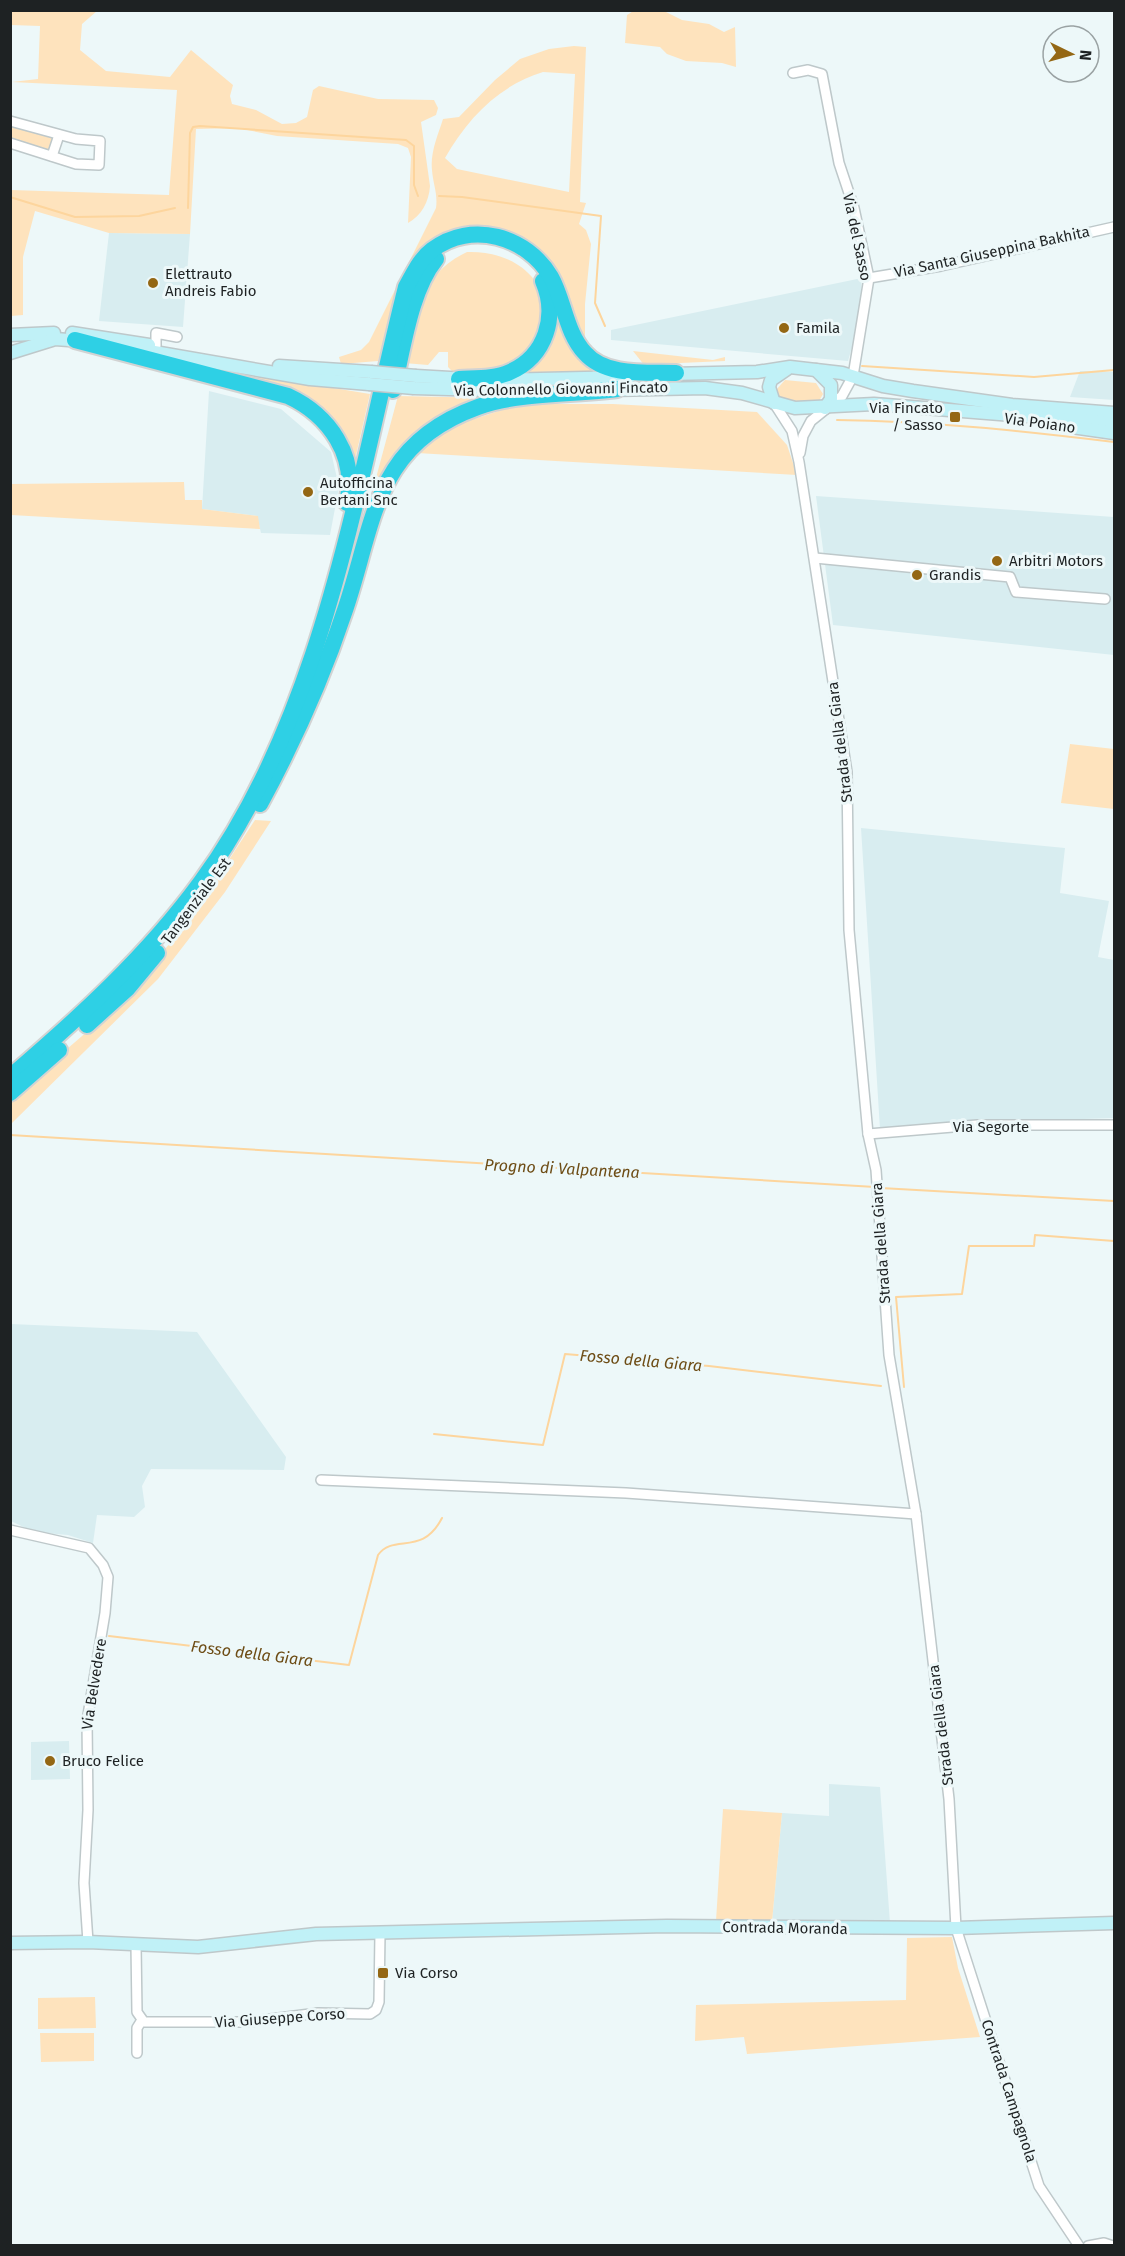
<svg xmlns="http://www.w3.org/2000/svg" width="1125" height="2256" viewBox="0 0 1125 2256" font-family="'Fira Sans',sans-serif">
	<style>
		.built { fill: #d8edf0 }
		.green { fill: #fee3bd; fill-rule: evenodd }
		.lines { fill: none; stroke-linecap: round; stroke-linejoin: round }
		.stream { stroke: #fdd59d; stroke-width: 2 }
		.street-casing { stroke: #bec8ca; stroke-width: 12 }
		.secondary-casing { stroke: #bec8ca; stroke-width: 15 }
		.highway-casing { stroke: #d2d3d3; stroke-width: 20 }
		.street { stroke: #fff; stroke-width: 9 }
		.secondary { stroke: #c0f1f7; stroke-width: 12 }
		.highway { stroke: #2ed0e5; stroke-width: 16 }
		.secondary-bridge-casing { stroke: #bec8ca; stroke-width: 15; stroke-linecap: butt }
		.secondary-bridge { stroke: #c0f1f7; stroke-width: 12 }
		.poi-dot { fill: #946714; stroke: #edf8f9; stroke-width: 2 }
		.labels { text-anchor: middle; stroke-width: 6; stroke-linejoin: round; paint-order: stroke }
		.street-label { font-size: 15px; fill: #1e2223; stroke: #edf8f9 }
		.poi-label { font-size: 15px; fill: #1e2223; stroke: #edf8f9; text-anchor: start }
		.water-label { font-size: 16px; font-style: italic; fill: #6e4d16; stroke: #edf8f9 }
	</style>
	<rect width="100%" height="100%" fill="#edf8f9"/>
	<!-- built -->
	<g class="built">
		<path d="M109 233 190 234 183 327 99 321Z"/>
		<path d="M862 278 858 326 848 361 611 340V330Z"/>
		<path d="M1080 371 1114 372V400L1070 397Z"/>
		<path d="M209 391 281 409 331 452 339 487 330 535 261 533 257 516 202 509Z"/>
		<path d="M816 496 1114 517V655L833 625Z"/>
		<path d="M861 828 1065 848 1060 893 1109 901 1098 957 1114 960V1118L934 1124 880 1129Z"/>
		<path d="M11 1324 197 1332 286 1457 284 1470 151 1469 142 1486 145 1507 134 1517 97 1515 93 1543 68 1535 34 1532 11 1521Z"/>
		<path d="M69 1741 70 1779 31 1780V1742Z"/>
		<path d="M829 1784 880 1787 890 1923 772 1922 782 1813 829 1816Z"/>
	</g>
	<!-- green -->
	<g class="green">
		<path d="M635 10 664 11 682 20 709 24 724 32 735 27 736 67 722 63 686 61 667 54 660 47 625 43 627 15Z"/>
		<path d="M97 11 82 24 80 50 106 71 170 77 191 50 233 85 230 96 232 104 256 110 282 124 296 123 307 117 313 90 319 86 378 99 434 100 438 108 436 115 421 122 430 186C429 202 421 216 408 223L411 157 408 148 398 144 277 136 237 128 196 129 190 234 109 233 35 211 23 257V315L11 316V190L169 195 177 90 12 82 38 79 40 26 11 25V12Z"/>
		<path d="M574 46 586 47 580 202 586 203 579 224 586 230 591 244 585 304V343L581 340C568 293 550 237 495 228 481 226 462 232 448 234L394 304 378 361 341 364 339 357 361 350 369 342 436 208C438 194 433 184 432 170 430 153 438 135 443 119L459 117 495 80 520 59 549 49ZM543 72 575 74 569 192 457 169 445 158C468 118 498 86 543 72Z"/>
		<path d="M11 126 55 139 50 151 11 138Z"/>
		<path d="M467 252C523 250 566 293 531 346 527 353 520 363 512 366 493 373 473 372 453 372L448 367V352H439L428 365 404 363C417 316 418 275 467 252Z"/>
		<path d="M555 309 605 373 518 376Z"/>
		<path d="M633 351 713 360 725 357V361L680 363 665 368 645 366Z"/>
		<path d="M175 362 370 394 351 477 324 417Z"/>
		<path d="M785 380 816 383 823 394 819 401C807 405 789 402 778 396L777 389Z"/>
		<path d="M398 396 493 398 444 417 369 504Z"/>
		<path d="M520 404H613L757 412 787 445 797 475 417 453 456 425Z"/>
		<path d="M184 482 185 500H202V509L258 516 260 529 11 515V484Z"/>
		<path d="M1070 744 1114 749V809L1061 803Z"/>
		<path d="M255 820 271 821 225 892 158 979 11 1124V1096C55 1059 102 1022 140 979 184 930 219 875 255 820Z"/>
		<path d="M723 1809 782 1813 772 1922 716 1921Z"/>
		<path d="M952 1937 958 1968 980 2037 747 2054 744 2037 695 2041 696 2005 906 2000 907 1938Z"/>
		<path d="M95 1997 96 2028 38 2029V1998Z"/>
		<path d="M40 2033H94V2061L41 2062Z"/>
	</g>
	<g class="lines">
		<!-- stream -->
		<g class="stream">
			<path d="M439 196 462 197 601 216 595 303 605 326"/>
			<path d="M10 197 75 217 139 216 175 208"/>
			<path d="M188 208 190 133 193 127 200 126 406 140 414 146V185L418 196"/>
			<path d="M862 366 1034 377 1114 370"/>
			<path d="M837 420C931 421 1022 431 1114 442"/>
			<path d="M10 1135 875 1187"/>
			<path d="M881 1188 1114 1201"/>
			<path d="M904 1387 896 1297 962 1294 969 1246H1034L1035 1235 1114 1241"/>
			<path d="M434 1434 543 1445 565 1354 709 1366 881 1386"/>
			<path d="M109 1636 349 1665 378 1555C394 1533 422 1557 442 1518"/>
		</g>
		<defs>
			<g id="street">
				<path d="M793 73 808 70 822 74 839 163 854 208 869 278 853 376 842 396 811 421 803 436 800 453"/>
				<path d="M10 121 76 139 100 141 99 165 76 164 10 143"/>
				<path d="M52 156 59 135"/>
				<path d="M869 278 941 266 1114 227"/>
				<path d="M156 346V333L177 337"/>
				<path d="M774 403 792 431 799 462 847 772 849 930 868 1134 876 1170 889 1355 916 1514 949 1799 956 1928 1039 2186 1079 2246"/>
				<path d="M815 558 1010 577 1016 592 1105 599"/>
				<path d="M868 1134 977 1125H1114"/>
				<path d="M321 1480 626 1493 916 1514"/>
				<path d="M10 1530 89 1548 103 1565 108 1577 105 1613 87 1721 88 1810 84 1883 88 1942"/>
				<path d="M136 1945 137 2012 144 2022H247L318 2013 370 2014 376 2010 379 2002 380 1933"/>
				<path d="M137 2053V2028L142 2020"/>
				<path d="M1088 2246 1104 2243 1113 2246"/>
			</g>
			<g id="secondary">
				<path d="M72 333 149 345"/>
				<path d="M10 335 54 333"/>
				<path d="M137 349 310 379 369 384"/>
				<path d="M10 353 55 339 82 341"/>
				<path d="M279 366 371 372"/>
				<path d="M816 370 831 385V399L825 408"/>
				<path d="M670 374 757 372 790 367 842 373 883 386 913 391 1012 405 1114 413"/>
				<path d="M416 376 467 379"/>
				<path d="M496 380 629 377"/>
				<path d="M414 388 523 391"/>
				<path d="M609 390 705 388 742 393 795 408 874 404 1114 423"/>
				<path d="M774 403 769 387 771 380 787 369"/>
				<path d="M1044 423 1114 433"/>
				<path d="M10 1943 88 1942 198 1947 316 1934 667 1926 956 1928 1114 1923"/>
			</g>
			<g id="highway">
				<path d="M75 340 288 396C329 415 358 456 347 503"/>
				<path d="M459 379C475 378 495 379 510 372 546 356 558 316 543 281"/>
				<path d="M393 390C403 350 410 291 436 259"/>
				<path d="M260 804C293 743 322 679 344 613 375 524 372 445 478 407 519 392 573 395 617 389"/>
				<path d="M87 1025 128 988 157 953"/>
				<path d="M10 1077C80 1017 147 956 201 882 325 713 356 485 406 287 414 273 420 259 432 250 471 220 527 236 551 277 564 300 566 333 585 353 606 377 647 372 676 373"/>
				<path d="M10 1093 59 1050"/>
			</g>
		</defs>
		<!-- street casing -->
		<use href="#street" class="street-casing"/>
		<!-- secondary casing -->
		<use href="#secondary" class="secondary-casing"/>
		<!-- highway casing -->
		<use href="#highway" class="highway-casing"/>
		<!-- street -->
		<use href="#street" class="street"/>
		<!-- secondary -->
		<use href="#secondary" class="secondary"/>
		<!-- highway -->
		<use href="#highway" class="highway"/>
		<defs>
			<g id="secondary-bridge">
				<path d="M371 372 416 376"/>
				<path d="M369 384 414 388"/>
			</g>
		</defs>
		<!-- secondary-bridge casing -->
		<use href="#secondary-bridge" class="secondary-bridge-casing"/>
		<!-- secondary-bridge -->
		<use href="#secondary-bridge" class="secondary-bridge"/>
	</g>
	<!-- markers -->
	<g class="poi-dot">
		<circle cx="153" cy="283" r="6"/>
		<circle cx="784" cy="328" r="6"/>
		<rect x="949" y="411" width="12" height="12" rx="3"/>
		<circle cx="308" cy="492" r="6"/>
		<circle cx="997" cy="561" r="6"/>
		<circle cx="917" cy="575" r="6"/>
		<circle cx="50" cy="1761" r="6"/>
		<rect x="377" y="1967" width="12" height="12" rx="3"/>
	</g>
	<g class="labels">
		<!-- street labels -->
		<g class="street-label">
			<text transform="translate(857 237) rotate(78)" y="5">Via del Sasso</text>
			<text transform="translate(992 252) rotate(-12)" y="5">Via Santa Giuseppina Bakhita</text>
			<text transform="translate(561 389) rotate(-1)" y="5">Via Colonnello Giovanni Fincato</text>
			<text transform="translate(1040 423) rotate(8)" y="5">Via Poiano</text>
			<text transform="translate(840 742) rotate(-97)" y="5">Strada della Giara</text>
			<text transform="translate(196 901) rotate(-53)" y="5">Tangenziale Est</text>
			<text x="991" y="1132">Via Segorte</text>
			<text transform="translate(881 1243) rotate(-94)" y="5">Strada della Giara</text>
			<text transform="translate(94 1684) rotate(-81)" y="5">Via Belvedere</text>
			<text transform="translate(941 1725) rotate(-97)" y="5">Strada della Giara</text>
			<text transform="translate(785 1928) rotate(1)" y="5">Contrada Moranda</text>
			<text transform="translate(280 2018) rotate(-4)" y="5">Via Giuseppe Corso</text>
			<text transform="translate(1009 2091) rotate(72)" y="5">Contrada Campagnola</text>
		</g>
		<!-- poi labels -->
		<g class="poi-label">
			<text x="165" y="279">Elettrauto<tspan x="165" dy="17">Andreis Fabio</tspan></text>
			<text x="796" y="333">Famila</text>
			<text x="943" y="413" text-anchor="end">Via Fincato<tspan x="943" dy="17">/ Sasso</tspan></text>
			<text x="320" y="488">Autofficina<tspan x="320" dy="17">Bertani Snc</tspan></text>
			<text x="1009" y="566">Arbitri Motors</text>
			<text x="929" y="580">Grandis</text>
			<text x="62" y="1766">Bruco Felice</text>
			<text x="395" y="1978">Via Corso</text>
		</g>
		<!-- water labels -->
		<g class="water-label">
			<text transform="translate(562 1168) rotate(3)" y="6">Progno di Valpantena</text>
			<text transform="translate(641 1360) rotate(5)" y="6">Fosso della Giara</text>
			<text transform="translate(252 1653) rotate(7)" y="6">Fosso della Giara</text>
		</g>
	</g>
	<!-- border -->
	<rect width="1125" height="2256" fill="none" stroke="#1e2223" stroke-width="24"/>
	<!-- north arrow -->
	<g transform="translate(1071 54) rotate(95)"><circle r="28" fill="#edf8f9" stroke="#9aa2a3" stroke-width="1.5"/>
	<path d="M0-4.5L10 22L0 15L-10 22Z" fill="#946714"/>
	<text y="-9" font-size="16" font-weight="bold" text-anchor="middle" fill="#1e2223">N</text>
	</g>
</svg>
